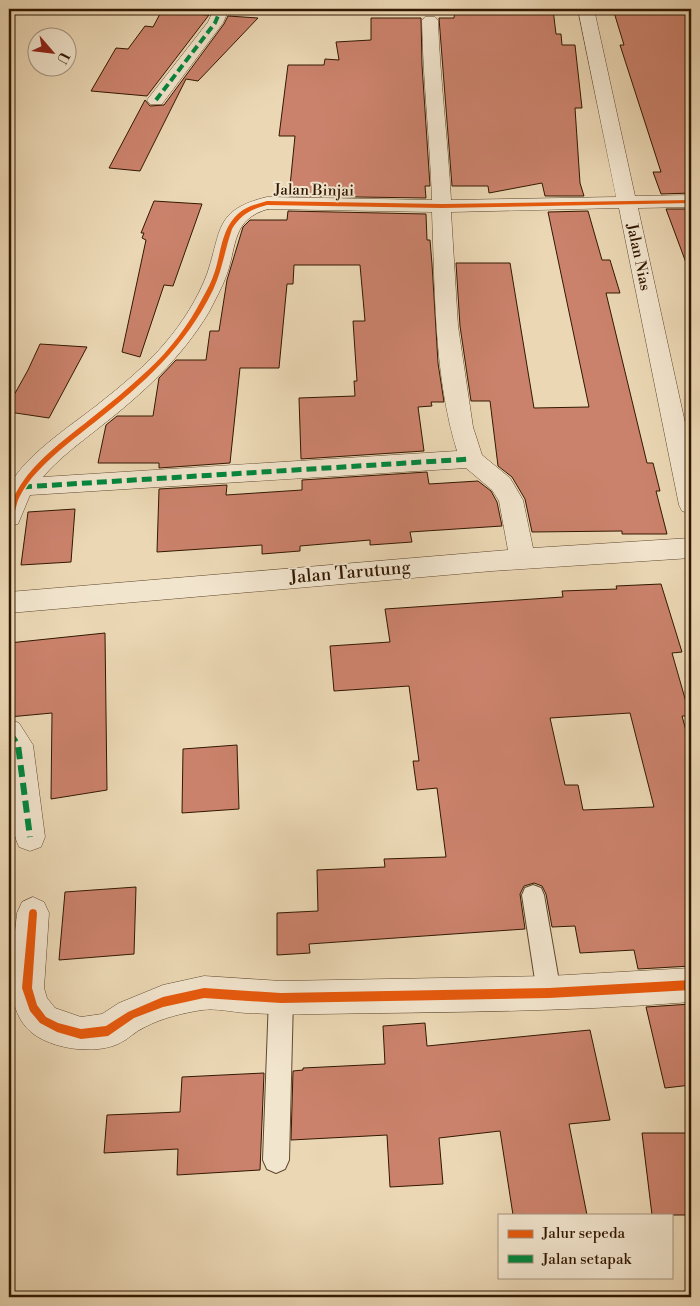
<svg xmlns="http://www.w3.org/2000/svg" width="700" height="1306" viewBox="0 0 700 1306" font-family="'Libre Bodoni',serif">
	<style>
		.building { fill: #cb826c; stroke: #321800; fill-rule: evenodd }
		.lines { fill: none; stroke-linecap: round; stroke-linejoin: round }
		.lane-casing { stroke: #60482d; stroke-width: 2 }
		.street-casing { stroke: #60482d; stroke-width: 1 }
		.lane { fill: #f2e5ce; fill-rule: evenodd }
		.street { fill: #f2e5ce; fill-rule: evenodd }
		.quiet-far2 { stroke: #00873e; stroke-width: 4; stroke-dasharray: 8 4; stroke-linecap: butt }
		.quiet-far1 { stroke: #00873e; stroke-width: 5; stroke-dasharray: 10 5; stroke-linecap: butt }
		.quiet { stroke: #00873e; stroke-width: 6; stroke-dasharray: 12 6; stroke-linecap: butt }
		.cycleway-casing { stroke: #f2e5ce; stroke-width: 3 }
		.cycleway { fill: #e8590c; fill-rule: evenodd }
		.labels { text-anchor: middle; stroke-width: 4; stroke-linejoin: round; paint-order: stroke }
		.far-street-label { font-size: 15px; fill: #321800; stroke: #f2e5ce }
		.street-label { font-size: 18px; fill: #321800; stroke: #f2e5ce }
	</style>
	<rect width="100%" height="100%" fill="#ebd7b4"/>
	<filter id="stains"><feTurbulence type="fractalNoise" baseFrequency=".004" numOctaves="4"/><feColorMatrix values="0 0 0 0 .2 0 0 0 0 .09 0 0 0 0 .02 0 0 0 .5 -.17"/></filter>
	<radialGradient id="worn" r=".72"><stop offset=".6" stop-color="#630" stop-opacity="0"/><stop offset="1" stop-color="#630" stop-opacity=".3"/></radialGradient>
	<!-- building -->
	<g class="building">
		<path d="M455 9H553L556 34H561L562 45H575L582 108H575L580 183 584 196H545L542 183 489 193 488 186H452L439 18H454Z"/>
		<path d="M613 9H691V193L661 194 653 172H661L620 45H624Z"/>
		<path d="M161 12 209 15 147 96 91 91 116 48 128 49 145 26 153 27Z"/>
		<path d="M228 16 258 18 198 81 186 79 140 171 109 168 145 100 150 106 164 105 224 24Z"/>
		<path d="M371 18H421L422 65 430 186H425L426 198 289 196 295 136H279L288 65H324L325 59 339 60 336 42 371 40Z"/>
		<path d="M154 201 202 204 173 286 164 285 140 357 122 352 146 240 142 238 144 233H141Z"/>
		<path d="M666 209H691V268H688Z"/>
		<path d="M288 211 426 214 427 240H430L432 264 438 363 444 402H431L432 406 418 407 424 451 301 459 299 398 355 396 354 381H357L353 321H365L360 265H294L293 284H287L279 368H240L230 463 159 468V463H98L106 425 117 416H153L159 378 176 360H206L210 331H219L227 280 243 227 250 220H287Z"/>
		<path d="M588 211 602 260H610L620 293H606L647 463H653L660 491H656L667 534H622V531L532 532 525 499 512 477 498 466 490 401H471L460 326 456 263H510L534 408 589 407 548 212Z"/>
		<path d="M40 344 87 347 49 418 9 412V404L28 370Z"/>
		<path d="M427 472 429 484 478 481 491 491 497 502 502 526 410 532 412 542 370 545V540L300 546V551L262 554V545L157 552 159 489 227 485 226 495 302 490V480Z"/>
		<path d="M75 509 71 562 21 565 28 512Z"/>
		<path d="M661 584 682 652 672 653 690 716H682L691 749V966L638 969 634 950 580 953 575 926 552 927 546 894 542 886 534 883 524 886 520 894 525 929 309 944 310 953 277 955V913L318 911 317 870 385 867 384 859 446 857 437 788 417 790 413 761H419L409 686 334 691 330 646 390 642 385 609 563 597 562 591 617 589 616 586ZM630 713 654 807 583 810 578 785H565L550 718Z"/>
		<path d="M105 633 107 790 51 799 52 713 9 717V643Z"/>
		<path d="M237 745 239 809 182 813 183 749Z"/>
		<path d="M136 887 134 954 59 960 65 892Z"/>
		<path d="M691 1004V1085L665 1088 646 1007Z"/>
		<path d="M425 1023 427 1046 590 1030 610 1120 569 1124 587 1215H513L500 1131 439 1138 443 1184 390 1187 387 1135 291 1140 293 1071 303 1070V1068L385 1064 383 1026Z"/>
		<path d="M264 1073 260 1170 177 1175 178 1149 104 1153 107 1115 180 1112 182 1077Z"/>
		<path d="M642 1133H691V1215H652Z"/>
	</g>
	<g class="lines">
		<defs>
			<g id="lane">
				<path d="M533 885 541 888 544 895 561 993 557 1001 549 1005 541 1001 537 993 522 895 525 888Z"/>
				<path d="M281 986 289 990 293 998 289 1160 285 1169 276 1173 267 1169 263 1160 269 998 273 990Z"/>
			</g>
			<g id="street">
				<path d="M214 9H229L223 23 162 104H150L147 100 208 22Z"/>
				<path d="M578 9H594L635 196 691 195V207L638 208 691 450V514L682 511 679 505 619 208 451 212 458 326 473 427 482 455 510 478 523 500 533 548 691 538V558L492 571 9 613V592L508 550 499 501 492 490 466 468 30 495 18 524 9 526C8 516 6 499 9 489 17 461 73 424 96 406 121 386 146 366 166 342 183 322 198 298 207 274 222 230 214 210 267 197L432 200C430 140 423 80 422 20L425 17H435L438 20C440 80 448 140 451 200L616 197ZM268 209 432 212C435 289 434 377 457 451L43 477C59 458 80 443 100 427 142 394 181 359 209 312 215 300 222 288 227 274 237 245 232 219 268 209Z"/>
				<path d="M9 719 19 723 33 745 45 837 41 847 30 851 19 847C5 816 7 753 9 719Z"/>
				<path d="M33 897 44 902 49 913 44 988 47 998 55 1008 81 1017 102 1014 119 1003 163 985 204 976 281 981 549 976 691 968V1002C567 1012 443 1012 318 1014 294 1015 271 1014 246 1013 232 1012 216 1008 202 1010 183 1013 162 1018 145 1027 135 1031 128 1040 118 1044 94 1055 51 1049 31 1032 0 1006 14 948 17 913L22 902Z"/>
			</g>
		</defs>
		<!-- lane casing -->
		<use href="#lane" class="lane-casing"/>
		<!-- street casing -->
		<use href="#street" class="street-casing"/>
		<!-- lane -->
		<use href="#lane" class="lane"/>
		<!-- street -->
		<use href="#street" class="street"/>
		<!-- quiet-far2 -->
		<path class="quiet-far2" d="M156 100 215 23 221 9"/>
		<!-- quiet-far1 -->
		<path class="quiet-far1" d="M22 487 471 459"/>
		<!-- quiet -->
		<path class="quiet" d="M9 732 18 745 30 837"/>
		<defs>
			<g id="cycleway">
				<path d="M691 200V203L442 208 267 205C252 209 241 214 232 229 225 249 222 271 213 290 185 347 144 383 95 422 76 437 57 451 40 469 31 478 23 489 18 500 16 506 15 516 9 519 9 516 8 512 9 508 10 502 14 496 17 491 34 461 63 441 89 420 109 404 129 388 147 371 170 350 188 326 202 299 207 290 212 281 215 271 221 252 222 227 239 213 247 206 257 204 267 201L442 204Z"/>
				<path d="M33 909 36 910 37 913 32 988 37 1005 46 1017 58 1023 81 1029 106 1026 128 1012 163 997 204 988 281 993 549 988 691 980V990L549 998 281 1003 204 998 163 1007 134 1018 108 1036 81 1039 57 1032 40 1023 30 1011 22 988 29 913 30 910Z"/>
			</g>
		</defs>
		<!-- cycleway casing -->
		<use href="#cycleway" class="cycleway-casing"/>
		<!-- cycleway -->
		<use href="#cycleway" class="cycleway"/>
	</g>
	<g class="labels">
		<!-- far-street labels -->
		<g class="far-street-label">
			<text transform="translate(314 190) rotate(1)" y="5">Jalan Binjai</text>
			<text transform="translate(639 257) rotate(78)" y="5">Jalan Nias</text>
		</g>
		<!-- street labels -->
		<g class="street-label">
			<text transform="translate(350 572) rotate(-5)" y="6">Jalan Tarutung</text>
		</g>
	</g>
	<!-- margin -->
	<rect width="700" height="1306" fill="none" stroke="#ebd7b4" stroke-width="30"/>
	<rect x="10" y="10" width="680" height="1286" fill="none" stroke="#321800" stroke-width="2.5"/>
	<rect x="15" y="15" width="670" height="1276" fill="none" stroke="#321800"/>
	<!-- legend -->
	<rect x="498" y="1214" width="175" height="65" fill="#f2e5ce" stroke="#a5937c"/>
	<rect x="508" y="1230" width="25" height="8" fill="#e8590c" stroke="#a5937c"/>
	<text x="542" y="1238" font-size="15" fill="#321800">Jalur sepeda</text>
	<rect x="508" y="1255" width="25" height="8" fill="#00873e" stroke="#a5937c"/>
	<text x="542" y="1264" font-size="15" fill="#321800">Jalan setapak</text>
	<!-- north arrow -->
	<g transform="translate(52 52) rotate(118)"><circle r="24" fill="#f2e5ce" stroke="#a5937c"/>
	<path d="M0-4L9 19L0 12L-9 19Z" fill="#8f2418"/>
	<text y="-8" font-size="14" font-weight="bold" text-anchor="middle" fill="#321800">U</text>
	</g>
	<rect width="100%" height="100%" filter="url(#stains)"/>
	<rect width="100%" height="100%" fill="url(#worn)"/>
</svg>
